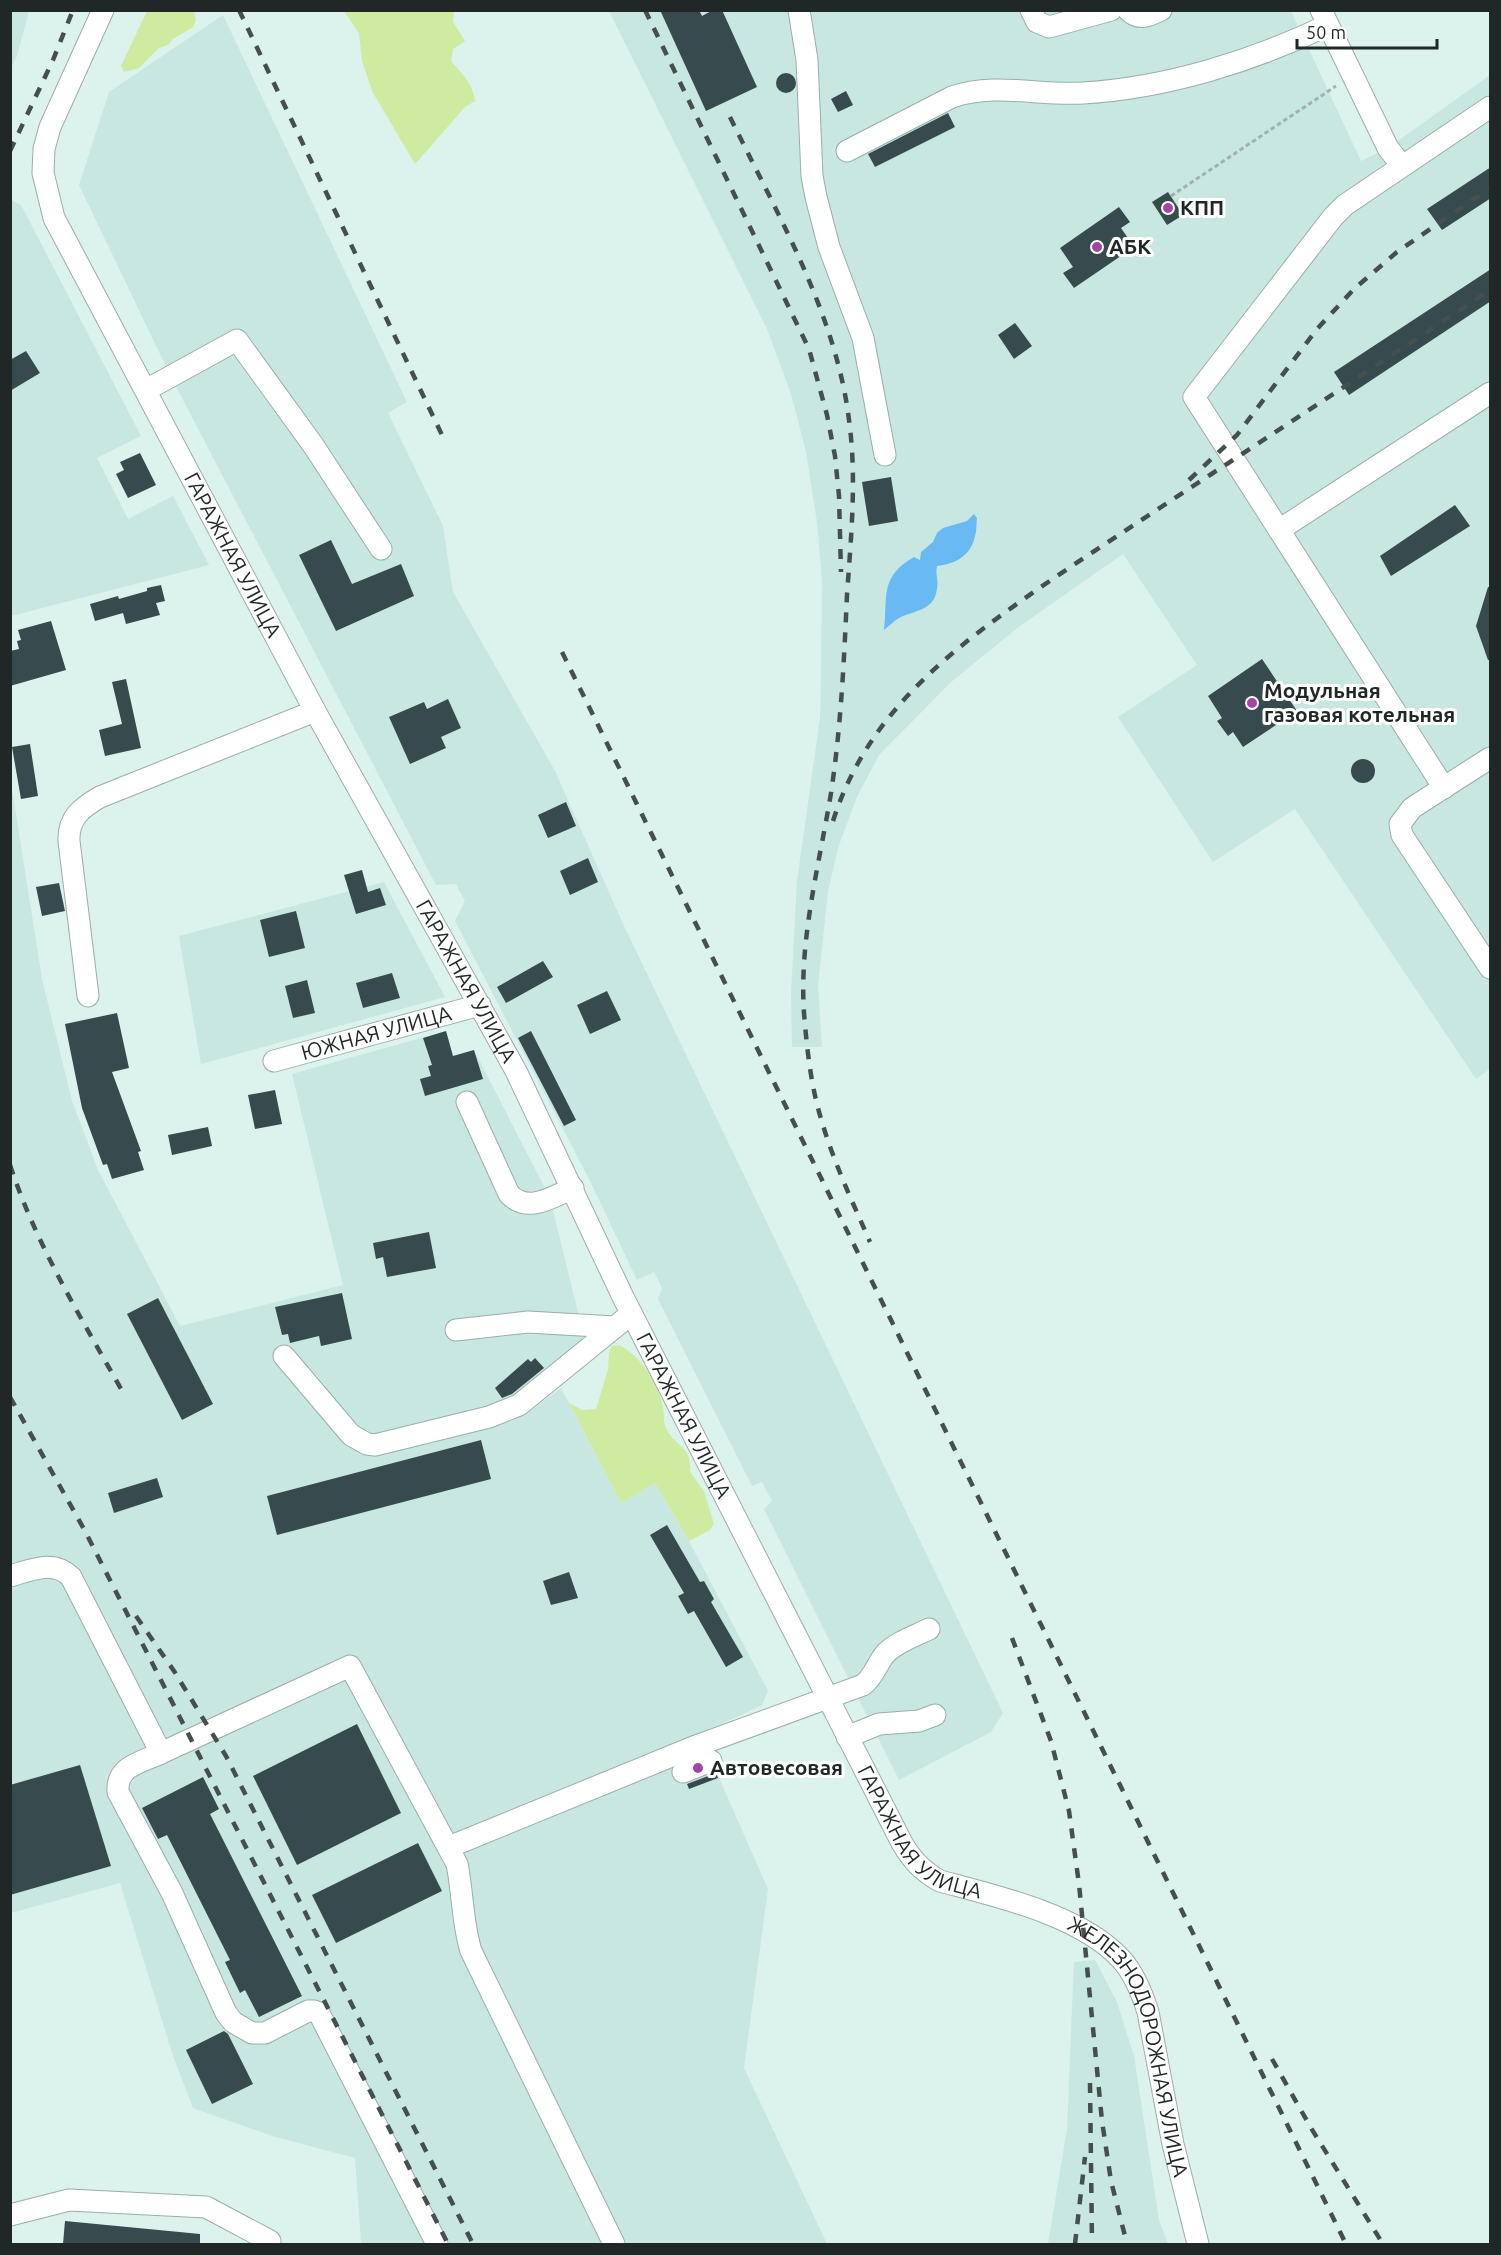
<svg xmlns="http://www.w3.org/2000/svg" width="1501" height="2255" viewBox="0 0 1501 2255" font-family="Ubuntu,sans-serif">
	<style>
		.built { fill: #c8e7e1 }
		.green { fill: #ceeba0 }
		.water { fill: #69baf2 }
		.building { fill: #374a4e }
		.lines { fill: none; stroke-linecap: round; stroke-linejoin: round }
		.minor-casing { stroke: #99aeaa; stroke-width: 23 }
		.path { stroke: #9fb2ae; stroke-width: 3; stroke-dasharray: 4.5 3; stroke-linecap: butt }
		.minor { stroke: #fff; stroke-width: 21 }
		.rail { stroke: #45504e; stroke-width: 4.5; stroke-dasharray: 10 10; stroke-linecap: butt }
		.poi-dot { fill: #a643a9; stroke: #fff; stroke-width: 2 }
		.labels { text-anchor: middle; stroke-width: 6; stroke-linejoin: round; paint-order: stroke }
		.poi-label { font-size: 21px; font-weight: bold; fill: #1f2826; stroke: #fff; text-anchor: start }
		.street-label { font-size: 21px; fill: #1f2826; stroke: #fff }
	</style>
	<rect width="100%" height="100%" fill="#dbf2ed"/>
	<!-- built -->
	<g class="built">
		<path d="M11 10 29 11 17 56 11 68Z"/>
		<path d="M609 11H1291L1361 161 1388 148 1490 75V1069L1476 1079 1295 809 1213 862 1118 717 1197 665 1123 554 1020 626 951 682 879 755 857 797 839 845 828 891 818 986 822 1047H792L791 993 797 881 820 718 821 680 822 581 817 522 806 452 791 394 767 329Z"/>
		<path d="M223 15 407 402 388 413 443 526 453 592 555 771 624 926 1003 1713 991 1732 899 1780 764 1509 772 1501 762 1482 752 1486 658 1299 662 1288 654 1272 637 1280 589 1179 455 921 465 901 456 884 436 885 171 377 79 185 109 92Z"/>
		<path d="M11 200 21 205 141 436 97 458 128 519 173 496 209 565 11 616Z"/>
		<path d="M10 776 42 979 72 1101 98 1170 180 1326 343 1285 292 1074 446 1031 453 1056 474 1050 550 1198 585 1341 508 1403 385 1453 491 1428 511 1421 529 1412 561 1388 621 1503 655 1483 691 1545 768 1691 762 1705 694 1737 708 1753 768 1889 744 2068 827 2244H363L361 2242 355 2158 272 2136 193 2108 173 2056 120 1883 11 1913Z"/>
		<path d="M384 882 445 997 201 1064 179 936Z"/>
		<path d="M1095 1960 1117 2002 1134 2056 1159 2220 1168 2244H1048L1067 2129 1074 1962Z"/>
	</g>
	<!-- green -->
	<g class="green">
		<path d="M147 11H194L196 20 193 27 173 39 168 45 159 48 139 68 124 72 121 66Z"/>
		<path d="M344 11H454L453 22 465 41 453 49 451 61C462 74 473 83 475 101L465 107 415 164 372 91 362 61 359 33Z"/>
		<path d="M619 1345C641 1356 655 1380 662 1403 665 1412 662 1421 667 1430 677 1448 692 1446 690 1472L704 1491 714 1524 710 1530 689 1541 655 1483 621 1503 569 1403 582 1410 596 1409 608 1370 609 1353 612 1346Z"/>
	</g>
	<!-- water -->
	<path class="water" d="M974 514 977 518C976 524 977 530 975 536 971 556 955 564 937 566 935 575 939 580 937 589 934 611 915 610 899 618 894 621 889 626 884 630 888 597 879 577 914 557L920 560 921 552 933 542 937 533 943 528 967 521Z"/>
	<!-- building -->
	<g class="building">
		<path d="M660 10H699L702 16 713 10H722L757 87 706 111Z"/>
		<circle cx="786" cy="83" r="10"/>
		<path d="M846 91 853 105 838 112 831 99Z"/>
		<path d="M948 113 955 127 875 167 868 154Z"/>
		<path d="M1491 167V198L1442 230 1427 209Z"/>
		<path d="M1168 192 1183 215 1167 225 1152 202Z"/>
		<path d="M1119 207 1130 222 1121 228 1134 247 1074 288 1063 273 1073 267 1060 248Z"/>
		<path d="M1491 269V301L1349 395 1334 372Z"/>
		<path d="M1015 323 1032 346 1014 359 998 335Z"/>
		<path d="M26 351 40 373 10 391V360Z"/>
		<path d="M140 453 156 485 128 498 116 474 124 470 120 462Z"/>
		<path d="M891 477 898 521 869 526 862 482Z"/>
		<path d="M1455 505 1470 526 1391 576 1380 556Z"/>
		<path d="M331 540 352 584 401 564 414 596 336 631 299 555Z"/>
		<path d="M161 585 165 601 156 603 160 615 126 624 123 613 95 621 90 604 118 596 119 599 147 591V588Z"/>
		<path d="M1488 587H1491V660H1488L1476 626Z"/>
		<path d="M51 621 66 670 10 686V651L19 649 17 641 21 640 18 630Z"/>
		<path d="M1262 659 1297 711 1243 747 1233 732 1228 736 1217 721 1222 718 1208 696Z"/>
		<path d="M126 679 141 748 105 756 99 730 122 724 112 682Z"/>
		<path d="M448 699 461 728 441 737 446 748 410 764 389 717 424 702 427 709Z"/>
		<path d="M30 744 38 796 21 799 12 747Z"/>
		<circle cx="1363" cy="771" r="12"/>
		<path d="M566 802 576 826 548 838 538 815Z"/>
		<path d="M588 858 598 882 570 895 560 871Z"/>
		<path d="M362 870 368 892 380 888 386 905 356 914 344 875Z"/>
		<path d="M59 883 65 911 42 916 36 887Z"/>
		<path d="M296 911 305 948 269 957 260 920Z"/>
		<path d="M543 961 553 977 506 1003 497 987Z"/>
		<path d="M392 973 400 998 363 1008 356 983Z"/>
		<path d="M307 980 315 1013 293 1018 285 986Z"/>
		<path d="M607 991 621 1020 590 1034 577 1005Z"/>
		<path d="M117 1013 129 1068 112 1072 141 1151 138 1152 144 1170 112 1179 107 1164 103 1165 82 1108 65 1024Z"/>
		<path d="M446 1031 453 1056 474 1050 483 1079 425 1096 420 1079 431 1076 428 1066 432 1065 423 1038Z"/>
		<path d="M531 1031 576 1120 564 1126 518 1038Z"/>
		<path d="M275 1090 282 1124 255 1129 248 1095Z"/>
		<path d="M208 1127 212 1146 172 1155 168 1135Z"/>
		<path d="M429 1232 436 1268 387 1277 383 1257 376 1259 373 1243Z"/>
		<path d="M342 1293 352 1339 321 1346 319 1336 290 1343 288 1334 282 1335 275 1307Z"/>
		<path d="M158 1298 213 1404 182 1420 127 1314Z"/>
		<path d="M535 1358 544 1368 512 1394 502 1398 495 1388 528 1359 531 1362Z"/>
		<path d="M481 1440 491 1479 277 1535 267 1496Z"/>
		<path d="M157 1478 163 1497 114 1513 108 1493Z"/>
		<path d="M667 1525 700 1582 704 1581 714 1599 711 1602 743 1657 726 1667 694 1611 688 1614 678 1596 684 1593 650 1535Z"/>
		<path d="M569 1572 578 1598 551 1605 543 1581Z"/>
		<path d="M357 1724 401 1813 297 1865 253 1776Z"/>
		<path d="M80 1765 111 1866 10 1895V1785Z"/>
		<path d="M716 1773 718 1778 689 1789 687 1784Z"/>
		<path d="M203 1777 219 1809 210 1814 302 1996 259 2017 245 1990 240 1993 225 1962 230 1960 167 1835 158 1839 142 1808Z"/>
		<path d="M418 1843 442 1891 336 1943 312 1895Z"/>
		<path d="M224 2031 228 2034 253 2084 212 2104 186 2050Z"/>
		<path d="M65 2221 200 2234V2244H63Z"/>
	</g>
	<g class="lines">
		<defs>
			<g id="minor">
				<path id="s1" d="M103 10 50 127 44 149 43 173 54 218 315 711 516 1071 623 1297 902 1843C912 1860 922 1871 940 1881 996 1896 1081 1915 1121 1959 1134 1973 1142 1993 1148 2012L1173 2144 1198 2244"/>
				<path d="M799 10 807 60 812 176 816 197 829 247 863 338 885 455"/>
				<path d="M1031 10 1037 22 1049 27 1111 10"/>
				<path d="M1128 10C1138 21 1149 16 1161 10"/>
				<path d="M1321 10 1388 148 1402 166"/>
				<path d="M847 151 952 97C995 82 1039 96 1083 93 1167 88 1253 61 1328 25"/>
				<path d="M146 390 237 340 313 445 381 549"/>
				<path d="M1279 530 1490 393"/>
				<path d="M1490 758 1412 808 1400 824 1402 835 1490 968"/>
				<path d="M1444 788 1194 397 1333 217 1345 205 1490 107"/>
				<path d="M88 996 69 841C68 818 81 808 100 797L315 711"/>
				<path id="s2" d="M274 1061 480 1005"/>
				<path d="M467 1102 509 1194C528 1214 552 1197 573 1188"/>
				<path d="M456 1330 528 1322 615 1327"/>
				<path d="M284 1356 351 1435 367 1444 375 1445 489 1417 519 1405 631 1314"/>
				<path d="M10 1576C32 1570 53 1559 71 1577L161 1753 350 1666 457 1864C463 1893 462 1922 471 1951L614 2244"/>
				<path d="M847 1737 879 1724 919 1721 935 1715"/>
				<path d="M161 1753C140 1763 116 1766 118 1792L172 1893 226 2013 233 2022 252 2033H265L308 2011H314L319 2013 437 2244"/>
				<path d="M683 1772 711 1761"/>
				<path d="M449 1847 696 1746 863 1685C874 1677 877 1663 886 1653 897 1642 915 1636 929 1629"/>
				<path d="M10 2215 69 2200 206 2207 270 2241"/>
			</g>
		</defs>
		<!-- minor casing -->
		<use href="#minor" class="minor-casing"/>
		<!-- path -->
		<path class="path" d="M1171 196 1336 86"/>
		<!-- minor -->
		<use href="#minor" class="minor"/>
		<!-- rail -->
		<g class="rail">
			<path d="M239 10 442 435"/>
			<path d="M645 10 809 349 827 415 835 456 839 496 841 572"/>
			<path d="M730 117C776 212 836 313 849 420 857 478 851 537 847 595 844 661 841 727 831 793 819 866 799 939 804 1013 807 1050 811 1087 822 1122 834 1163 853 1203 870 1242"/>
			<path d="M10 151 53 60 73 10"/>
			<path d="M1189 480 1237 435 1317 329 1354 289 1397 252 1490 188"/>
			<path d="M562 652 1346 2244"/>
			<path d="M833 821C869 707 960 643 1054 578 1106 543 1158 509 1210 475 1303 414 1397 352 1490 290"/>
			<path d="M10 1165C37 1247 83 1321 125 1396"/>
			<path d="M10 1397 85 1531 448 2244"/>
			<path d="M136 1616 174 1671 226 1756 473 2244"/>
			<path d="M1012 1638 1051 1741 1069 1811 1079 1884 1102 2121 1111 2181 1127 2244"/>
			<path d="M1272 2059 1311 2128 1383 2244"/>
			<path d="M1090 2083 1092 2244"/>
			<path d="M1075 2244 1085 2157"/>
		</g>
	</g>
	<!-- markers -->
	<g class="poi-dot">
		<circle cx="1168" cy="208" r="6"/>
		<circle cx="1097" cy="247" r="6"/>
		<circle cx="1252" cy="703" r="6"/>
		<circle cx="698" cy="1768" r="6"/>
	</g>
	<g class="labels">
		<!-- poi labels -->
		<g class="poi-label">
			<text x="1180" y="215">КПП</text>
			<text x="1109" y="254">АБК</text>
			<text x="1264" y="698">Модульная<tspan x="1264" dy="24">газовая котельная</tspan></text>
			<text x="710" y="1775">Автовесовая</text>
		</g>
		<!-- street labels -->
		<g class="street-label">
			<text dy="7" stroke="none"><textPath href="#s1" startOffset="603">ГАРАЖНАЯ УЛИЦА</textPath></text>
			<text dy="7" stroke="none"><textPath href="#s1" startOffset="1089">ГАРАЖНАЯ УЛИЦА</textPath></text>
			<text dy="7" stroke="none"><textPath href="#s2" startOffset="106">ЮЖНАЯ УЛИЦА</textPath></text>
			<text dy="7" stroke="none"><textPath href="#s1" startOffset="1575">ГАРАЖНАЯ УЛИЦА</textPath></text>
			<text dy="7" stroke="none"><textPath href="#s1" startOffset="2061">ГАРАЖНАЯ УЛИЦА</textPath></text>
			<text dy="7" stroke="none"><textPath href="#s1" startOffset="2391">ЖЕЛЕЗНОДОРОЖНАЯ УЛИЦА</textPath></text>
		</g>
	</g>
	<!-- border -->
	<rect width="1501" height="2255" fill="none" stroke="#1f2826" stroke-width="24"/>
	<!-- scale -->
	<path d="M1297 39v9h140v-9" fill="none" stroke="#1f2826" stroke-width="3"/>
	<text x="1306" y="39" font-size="18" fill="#1f2826" stroke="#ffffff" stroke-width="4.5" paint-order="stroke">50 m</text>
</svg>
